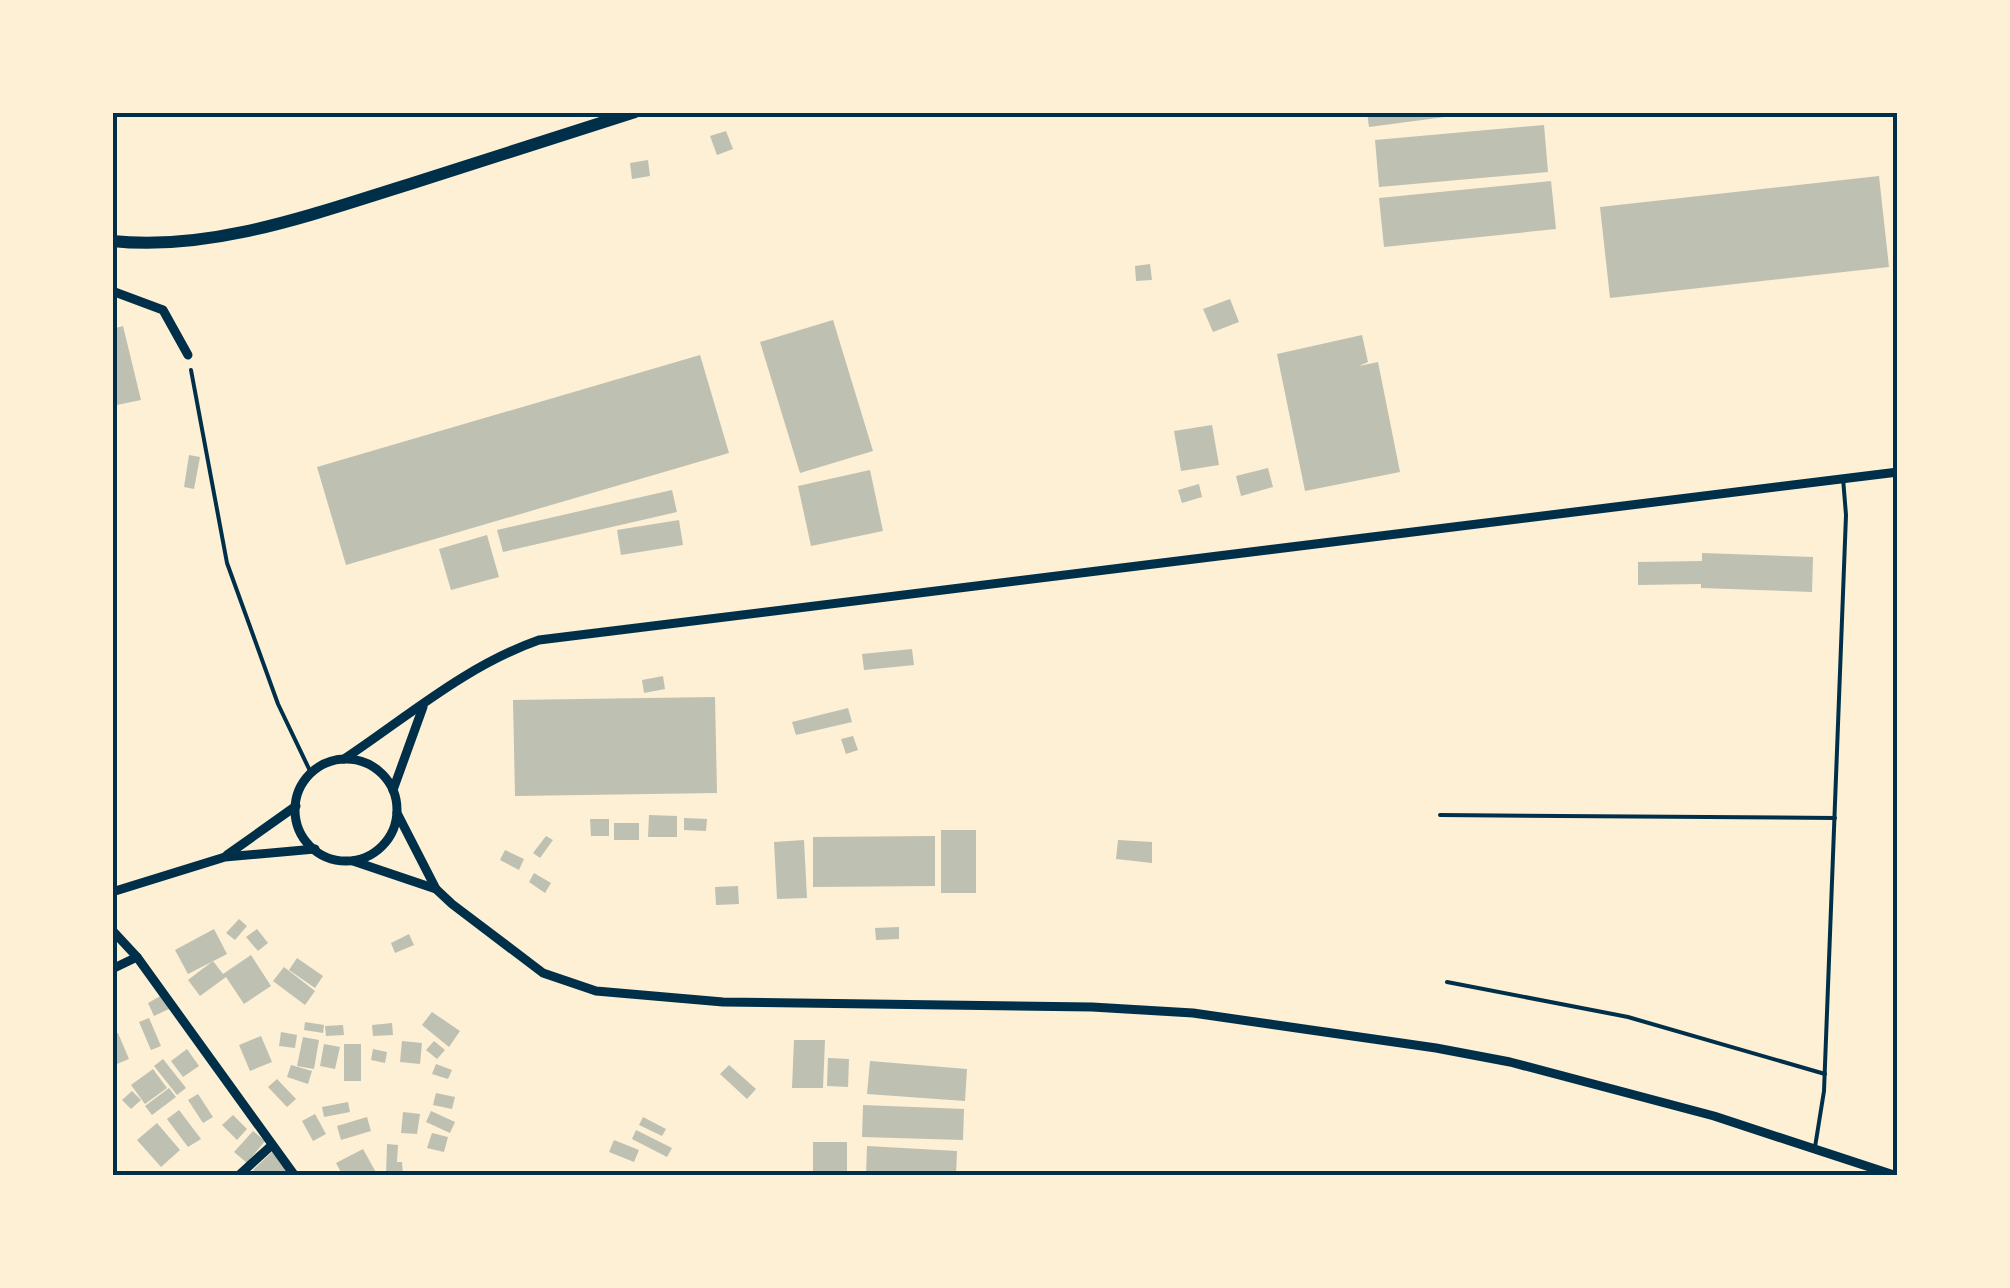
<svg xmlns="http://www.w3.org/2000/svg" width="2010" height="1288" viewBox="0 0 2010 1288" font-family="Manrope,sans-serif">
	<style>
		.building { fill: #bec0b2 }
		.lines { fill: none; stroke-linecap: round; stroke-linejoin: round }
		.path { stroke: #003049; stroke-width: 4 }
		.service { stroke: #003049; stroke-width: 4 }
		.minor { stroke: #003049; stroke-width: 9 }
		.secondary { stroke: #003049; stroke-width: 12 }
		.neatline { fill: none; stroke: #003049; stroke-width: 4 }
	</style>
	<rect width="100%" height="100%" fill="#fdf0d5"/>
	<!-- building -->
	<g class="building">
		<path d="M1367 112H1460V115L1369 127Z"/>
		<path d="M1544 125 1548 172 1379 187 1375 140Z"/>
		<path d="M726 131 733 149 717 155 710 136Z"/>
		<path d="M648 160 650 176 632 179 630 163Z"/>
		<path d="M1879 176 1889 267 1610 298 1600 207Z"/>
		<path d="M1551 181 1556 229 1384 247 1379 198Z"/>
		<path d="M1150 264 1152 280 1136 281 1135 266Z"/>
		<path d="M1230 299 1239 322 1213 332 1203 309Z"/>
		<path d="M833 320 873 451 800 473 760 342Z"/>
		<path d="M123 326 141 400 112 406V329Z"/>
		<path d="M1362 335 1368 362 1359 366 1378 362 1400 472 1305 491 1277 354Z"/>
		<path d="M700 355 729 453 346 565 317 467Z"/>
		<path d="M1212 425 1219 465 1181 471 1174 431Z"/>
		<path d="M189 455 200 457 194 489 184 487Z"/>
		<path d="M1268 468 1273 487 1241 496 1236 476Z"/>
		<path d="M870 470 883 531 811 546 798 486Z"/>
		<path d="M1199 484 1202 497 1182 503 1178 490Z"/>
		<path d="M672 490 677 512 503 552 497 530Z"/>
		<path d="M679 520 683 545 621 555 617 530Z"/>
		<path d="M487 535 499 577 451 590 439 549Z"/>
		<path d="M1702 553 1813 557 1812 592 1701 588V584L1638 585V562L1702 561Z"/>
		<path d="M912 649 914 665 864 670 862 654Z"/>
		<path d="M663 676 665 689 644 693 642 680Z"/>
		<path d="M715 697 717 793 515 796 513 700Z"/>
		<path d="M848 708 852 722 796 735 792 722Z"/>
		<path d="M853 736 858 750 846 754 841 739Z"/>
		<path d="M649 815 677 816V837H648Z"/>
		<path d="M684 818 707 819 706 831 684 830Z"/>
		<path d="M590 819H609V836H591Z"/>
		<rect x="614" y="823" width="25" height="17"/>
		<rect x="941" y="830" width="35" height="63"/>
		<path d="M546 836 553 840 540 858 533 853Z"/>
		<path d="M935 836V886L813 887V837Z"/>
		<path d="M804 840 807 898 777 899 774 842Z"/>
		<path d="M1118 840 1152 842V863L1116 859Z"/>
		<path d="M505 850 524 859 519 870 500 860Z"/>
		<path d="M534 873 551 883 545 893 529 882Z"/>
		<path d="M738 886 739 904 716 905 715 887Z"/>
		<path d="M239 919 247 926 235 940 226 933Z"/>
		<path d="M899 927V939L876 940 875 928Z"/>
		<path d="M214 929 227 954 188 974 175 950Z"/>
		<path d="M257 929 268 943 258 951 246 937Z"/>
		<path d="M409 934 414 945 395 953 391 943Z"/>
		<path d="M251 955 271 986 244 1004 226 977 200 996 188 980 213 961 223 974Z"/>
		<path d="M297 958 323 976 315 988 289 970Z"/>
		<path d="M284 967 315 991 305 1005 273 981Z"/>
		<path d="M164 994 171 1008 154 1016 148 1003Z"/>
		<path d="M432 1012 460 1031 449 1047 422 1025Z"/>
		<path d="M149 1018 161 1046 151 1050 139 1022Z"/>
		<path d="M305 1022 324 1025 323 1033 304 1030Z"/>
		<path d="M392 1023 393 1035 373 1036 372 1025Z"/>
		<path d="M343 1025 344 1035 326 1036 325 1026Z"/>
		<path d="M281 1032 297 1035 295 1048 279 1046Z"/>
		<path d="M118 1033 129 1059 112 1066V1035Z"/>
		<path d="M261 1036 272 1062 250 1071 239 1045Z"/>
		<path d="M303 1037 319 1040 314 1069 297 1066Z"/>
		<path d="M794 1040H825L823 1088H792Z"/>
		<path d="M402 1041 422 1043 420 1064 400 1062Z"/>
		<path d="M434 1041 445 1050 437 1059 426 1050Z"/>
		<path d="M324 1044 340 1047 335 1069 320 1066Z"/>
		<rect x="344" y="1044" width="17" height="37"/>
		<path d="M187 1049 199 1066 183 1077 171 1061Z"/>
		<path d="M373 1049 387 1052 385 1063 371 1060Z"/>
		<path d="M828 1058 849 1059 848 1087 827 1086Z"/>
		<path d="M163 1059 186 1088 177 1095 154 1066Z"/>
		<path d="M870 1061 967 1069 965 1101 867 1094Z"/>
		<path d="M436 1064 452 1070 448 1079 432 1074Z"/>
		<path d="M291 1065 312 1071 308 1084 287 1077Z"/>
		<path d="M729 1065 756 1089 747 1099 720 1074Z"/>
		<path d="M153 1069 167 1088 145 1104 131 1085Z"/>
		<path d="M277 1079 296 1099 287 1107 268 1087Z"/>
		<path d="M169 1088 176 1097 152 1115 145 1106Z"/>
		<path d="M132 1091 141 1100 131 1109 122 1100Z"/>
		<path d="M436 1093 455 1097 452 1109 433 1105Z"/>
		<path d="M198 1094 213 1117 203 1123 188 1100Z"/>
		<path d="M348 1102 350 1112 324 1117 322 1107Z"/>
		<path d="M863 1105 964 1109 963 1140 862 1137Z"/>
		<path d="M179 1110 201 1139 188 1147 167 1119Z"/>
		<path d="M431 1111 455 1122 450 1133 426 1122Z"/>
		<path d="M403 1112 420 1114 417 1134 401 1133Z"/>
		<path d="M315 1114 326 1134 313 1141 302 1121Z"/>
		<path d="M233 1115 247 1129 237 1140 222 1125Z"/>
		<path d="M367 1117 371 1131 341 1140 337 1126Z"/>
		<path d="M643 1117 666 1129 662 1136 639 1125Z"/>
		<path d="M157 1123 180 1150 161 1167 137 1140Z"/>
		<path d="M636 1130 672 1148 667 1157 632 1139Z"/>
		<path d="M253 1131 265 1141 247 1163 234 1152Z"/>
		<path d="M432 1133 448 1137 444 1152 427 1148Z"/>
		<path d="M614 1140 639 1150 634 1162 609 1152Z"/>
		<rect x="813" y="1142" width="34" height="34"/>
		<path d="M387 1144 398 1145 397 1162H402L403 1176H386Z"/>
		<path d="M867 1146 957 1151 956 1176H866Z"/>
		<path d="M363 1149 378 1176H343L336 1163Z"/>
		<path d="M272 1152 288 1169 281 1176H258L253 1170Z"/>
	</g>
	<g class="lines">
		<!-- path -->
		<path class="path" d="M191 370 227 563 278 704 311 773"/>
		<!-- service -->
		<g class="service">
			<path d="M1440 815 1835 818"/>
			<path d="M1447 982 1628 1017 1825 1074"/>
			<path d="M1815 1147 1824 1091 1846 515 1843 478"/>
		</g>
		<!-- minor -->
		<g class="minor">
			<path d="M112 291 163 310 188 355"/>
			<path d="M344 759C407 717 467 665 539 640L1898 472"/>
			<circle cx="346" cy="810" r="51"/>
			<path d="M393 790 423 707"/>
			<path d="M397 813 436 889 452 904 543 973 596 991 723 1002 1092 1007 1193 1013 1436 1048 1510 1062 1714 1116 1897 1176"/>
			<path d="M227 855 296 806"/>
			<path d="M353 861 436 889"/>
			<path d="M112 892 225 857 315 849"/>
			<path d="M112 930 137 957 295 1176"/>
			<path d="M112 969 137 957"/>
			<path d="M238 1176 272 1145"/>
		</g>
		<!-- secondary -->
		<path class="secondary" d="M112 241C212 252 316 213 410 184 485 160 560 136 635 112"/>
	</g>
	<!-- border -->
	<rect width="2010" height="1288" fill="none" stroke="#fdf0d5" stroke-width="230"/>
	<rect x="115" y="115" width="1780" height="1058" class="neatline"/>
</svg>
